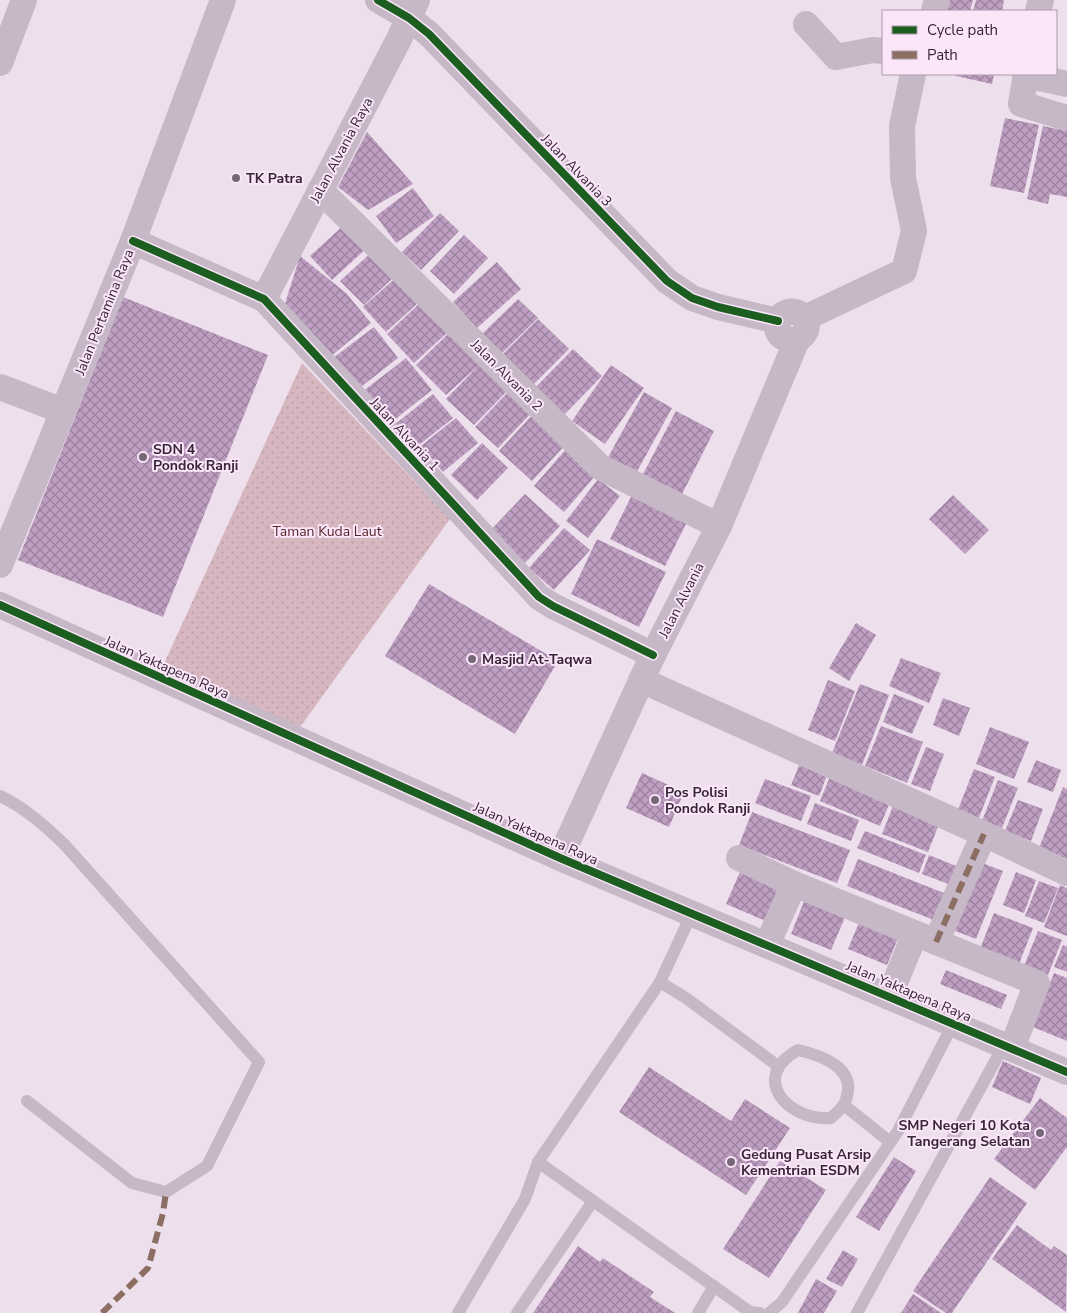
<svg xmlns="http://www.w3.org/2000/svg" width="1067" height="1313" viewBox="0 0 1067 1313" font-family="'Nunito Sans',sans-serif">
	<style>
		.grass { fill: url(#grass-dots) }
		.building { fill: url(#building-cross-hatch) }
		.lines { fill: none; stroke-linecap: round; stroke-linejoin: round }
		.lane { stroke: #c6b8c6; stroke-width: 12 }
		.street { stroke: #c6b8c6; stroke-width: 26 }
		.quiet { stroke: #8d6e63; stroke-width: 6; stroke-dasharray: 12 6; stroke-linecap: butt }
		.cycleway-casing { stroke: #fbe5f9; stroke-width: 11 }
		.cycleway { stroke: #1b5e20; stroke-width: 8 }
		.poi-dot { fill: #766776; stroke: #fbe5f9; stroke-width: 2 }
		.labels { text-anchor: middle; stroke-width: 4; stroke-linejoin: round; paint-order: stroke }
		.street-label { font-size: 14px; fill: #352637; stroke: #fbe5f9 }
		.poi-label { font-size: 14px; font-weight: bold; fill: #352637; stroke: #fbe5f9; text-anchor: start }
		.park-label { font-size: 14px; fill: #58272a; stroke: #fbe5f9 }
	</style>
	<defs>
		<pattern id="grass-dots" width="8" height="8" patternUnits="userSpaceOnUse" patternTransform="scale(1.25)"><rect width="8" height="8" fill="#d7b7bf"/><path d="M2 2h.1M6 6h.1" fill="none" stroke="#b99da5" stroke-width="1.8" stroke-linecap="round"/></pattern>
		<pattern id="building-cross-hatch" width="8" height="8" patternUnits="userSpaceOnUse" patternTransform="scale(1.25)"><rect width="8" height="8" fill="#be9fc2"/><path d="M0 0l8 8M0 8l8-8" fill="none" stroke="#9b819e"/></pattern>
	</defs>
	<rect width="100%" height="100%" fill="#eedfec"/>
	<!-- grass -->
	<path class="grass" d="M302 363 450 519 298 730 161 670Z"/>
	<!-- building -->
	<g class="building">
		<path d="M941 0H973L970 11H939Z"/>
		<path d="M976 0H1004L1002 11H973Z"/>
		<path d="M956 74H994L992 84 956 76Z"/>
		<path d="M1005 118 1039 125 1024 193 990 186Z"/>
		<path d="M1043 126 1067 131V197L1050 194 1048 204 1027 199Z"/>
		<path d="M367 132 413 184 368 210 338 187Z"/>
		<path d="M413 188 434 216 396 243 376 216Z"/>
		<path d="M440 213 459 231 421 270 402 252Z"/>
		<path d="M346 223 368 247 332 280 310 256Z"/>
		<path d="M464 235 488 258 454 294 430 271Z"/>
		<path d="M373 251 396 275 364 305 340 281Z"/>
		<path d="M300 256 346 293 371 323 330 357 284 307Z"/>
		<path d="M497 262 521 289 477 328 453 302Z"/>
		<path d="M399 275 421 300 386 332 363 307Z"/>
		<path d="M123 297 268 355 163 617 18 560Z"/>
		<path d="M518 299 538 318 500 355 481 335Z"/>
		<path d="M422 301 450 330 414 363 387 334Z"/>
		<path d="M538 319 569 349 531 387 500 357Z"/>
		<path d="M374 327 398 358 357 390 333 358Z"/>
		<path d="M451 331 509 389 474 425 446 399 479 365 446 395 416 365Z"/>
		<path d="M573 349 602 376 560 419 531 392Z"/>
		<path d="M406 358 432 390 388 425 362 392Z"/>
		<path d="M611 365 644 388 605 444 572 421Z"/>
		<path d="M510 390 533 411 498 448 475 427Z"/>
		<path d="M644 392 672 408 634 477 606 461Z"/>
		<path d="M433 394 453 418 414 449 394 425Z"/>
		<path d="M676 411 714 431 680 498 641 478Z"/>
		<path d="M535 412 568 442 532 481 499 451Z"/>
		<path d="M456 418 478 443 443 472 421 446Z"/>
		<path d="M482 443 508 468 477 500 451 475Z"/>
		<path d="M567 448 596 475 564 512 534 486Z"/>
		<path d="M598 479 620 496 588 538 566 521Z"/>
		<path d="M635 489 690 516 665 566 610 539Z"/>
		<path d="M525 494 560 526 524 564 489 532Z"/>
		<path d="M953 495 989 530 965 554 929 519Z"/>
		<path d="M564 528 590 550 554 590 529 568Z"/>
		<path d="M597 539 666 572 639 627 571 594Z"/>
		<path d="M429 584 558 661 515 734 385 656Z"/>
		<path d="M856 623 876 635 849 681 829 668Z"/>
		<path d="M901 658 941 673 929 703 889 686Z"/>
		<path d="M828 680 855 691 835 741 808 730Z"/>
		<path d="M860 684 889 695 862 765 832 753Z"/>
		<path d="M894 694 924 706 912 734 883 722Z"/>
		<path d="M943 698 970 708 959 736 933 725Z"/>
		<path d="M881 726 923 742 907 783 865 766Z"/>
		<path d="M990 727 1029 742 1014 779 976 764Z"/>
		<path d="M926 747 944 754 930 791 911 784Z"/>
		<path d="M803 756 830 768 819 796 791 785Z"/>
		<path d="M1036 760 1061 770 1053 792 1027 782Z"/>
		<path d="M833 769 893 795 880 826 820 801Z"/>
		<path d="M974 769 995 777 978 820 957 812Z"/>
		<path d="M642 773 684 792 669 827 626 808Z"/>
		<path d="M765 779 811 796 801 821 755 803Z"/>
		<path d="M998 780 1018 788 1002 828 982 821Z"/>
		<path d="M1063 787 1067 789V859L1039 848Z"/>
		<path d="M1018 800 1043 809 1031 841 1005 831Z"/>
		<path d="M895 801 941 819 928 852 882 834Z"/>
		<path d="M815 803 859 820 851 841 807 824Z"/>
		<path d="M752 812 850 850 837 883 739 845Z"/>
		<path d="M865 831 926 855 919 873 857 848Z"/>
		<path d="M929 855 966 870 959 888 922 874Z"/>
		<path d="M858 859 949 895 939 922 847 886Z"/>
		<path d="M977 861 1003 871 976 939 950 929Z"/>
		<path d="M740 872 782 890 768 922 726 904Z"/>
		<path d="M1016 872 1036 880 1024 913 1003 905Z"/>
		<path d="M1039 881 1058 888 1044 923 1025 916Z"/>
		<path d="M1060 885 1067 888V936L1044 927Z"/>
		<path d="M805 899 846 915 831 950 791 934Z"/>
		<path d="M994 913 1033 928 1019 964 980 949Z"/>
		<path d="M860 920 899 936 887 965 848 949Z"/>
		<path d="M1038 931 1062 940 1048 975 1024 966Z"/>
		<path d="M1063 945 1067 947V972L1054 967Z"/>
		<path d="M946 970 1007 995 1001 1009 940 984Z"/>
		<path d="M1054 973 1067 978V1041L1033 1027Z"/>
		<path d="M1003 1061 1041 1078 1030 1104 992 1087Z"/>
		<path d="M649 1067 731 1121 745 1099 790 1128 746 1195 619 1112Z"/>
		<path d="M1040 1098 1067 1118V1147L1035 1190 994 1159Z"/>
		<path d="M894 1157 916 1171 879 1231 856 1217Z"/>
		<path d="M780 1161 826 1190 769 1278 723 1249Z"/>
		<path d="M990 1177 1027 1203 952 1313H946L913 1291Z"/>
		<path d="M1017 1225 1051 1250 1054 1246 1067 1255 1066 1312 992 1259Z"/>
		<path d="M578 1246 600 1262 603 1258 654 1292 650 1297 675 1313H533Z"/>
		<path d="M843 1250 858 1259 842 1287 826 1279Z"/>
		<path d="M816 1279 837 1291 824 1313H798Z"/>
		<path d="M913 1294 941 1313H901Z"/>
	</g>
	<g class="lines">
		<!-- lane -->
		<g class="lane">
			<path d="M0 796C24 807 45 826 64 844L259 1062 207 1166 166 1192 132 1183 27 1101"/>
			<path d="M660 982 686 998 778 1066"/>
			<path d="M798 1050C820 1055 855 1067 847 1096 846 1099 845 1104 842 1107 839 1111 835 1114 831 1118 787 1121 749 1077 798 1050Z"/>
			<path d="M844 1105 890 1142"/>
			<path d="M538 1162 750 1312 760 1313"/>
			<path d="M458 1313 525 1199 538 1162 660 982 692 913"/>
			<path d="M517 1313 593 1201"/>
			<path d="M698 1313 714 1286"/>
			<path d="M769 1313 782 1302 898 1131 953 1024"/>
			<path d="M857 1313 1004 1045"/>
		</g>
		<!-- street -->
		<g class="street">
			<path d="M378 0 409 18 429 34 667 281 692 298 718 307 778 321"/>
			<path d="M934 11 937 0"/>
			<path d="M1038 11 1041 0"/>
			<path d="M806 24 836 57 873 50 883 51"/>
			<path d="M0 63 24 0"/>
			<path d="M1026 74 1021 104 1067 118"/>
			<path d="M1026 75 1067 84"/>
			<path d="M320 190 600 467 719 526"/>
			<path d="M133 241 264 299 539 597 553 606 653 655"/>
			<path d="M264 299 398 41 417 0"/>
			<path d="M805 318 904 271 914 231 903 178 902 126 913 74"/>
			<path d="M0 387 63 411"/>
			<path d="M0 565 133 241 223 0"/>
			<path d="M0 605 560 858 1067 1072"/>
			<path d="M641 680 984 834 1067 873"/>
			<path d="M560 858 653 655 719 526 797 340C825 321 785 297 778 323 774 336 787 341 797 340"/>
			<path d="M739 858 794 884 1037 983 1012 1048"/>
			<path d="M936 942 984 834"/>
			<path d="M767 945 794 884"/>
			<path d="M889 997 915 934"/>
		</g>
		<!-- quiet -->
		<g class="quiet">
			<path d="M936 942 984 834"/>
			<path d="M102 1313 148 1268 163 1213 166 1192"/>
		</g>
		<defs>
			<g id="cycleway">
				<path d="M378 0 409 18 429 34 667 281 692 298 718 307 778 321"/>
				<path d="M133 241 264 299 539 597 553 606 653 655"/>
				<path d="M0 605 560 858 1067 1072"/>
			</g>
		</defs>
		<!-- cycleway casing -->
		<use href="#cycleway" class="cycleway-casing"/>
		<!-- cycleway -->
		<use href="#cycleway" class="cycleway"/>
	</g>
	<!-- markers -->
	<g class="poi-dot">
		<circle cx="236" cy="178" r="5"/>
		<circle cx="143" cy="457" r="5"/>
		<circle cx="472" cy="659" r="5"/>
		<circle cx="655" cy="800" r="5"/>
		<circle cx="1040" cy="1133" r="5"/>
		<circle cx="731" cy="1162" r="5"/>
	</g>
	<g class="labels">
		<!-- street labels -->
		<g class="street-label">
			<text transform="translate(341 150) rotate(-62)" y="5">Jalan Alvania Raya</text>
			<text transform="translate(577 170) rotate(46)" y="5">Jalan Alvania 3</text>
			<text transform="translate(104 312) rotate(-68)" y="5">Jalan Pertamina Raya</text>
			<text transform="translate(507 375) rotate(45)" y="5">Jalan Alvania 2</text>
			<text transform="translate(405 434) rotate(47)" y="5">Jalan Alvania 1</text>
			<text transform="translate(681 600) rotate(-63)" y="5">Jalan Alvania</text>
			<text transform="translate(167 667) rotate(24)" y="5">Jalan Yaktapena Raya</text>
			<text transform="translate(536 833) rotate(24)" y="5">Jalan Yaktapena Raya</text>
			<text transform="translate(909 991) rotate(23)" y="5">Jalan Yaktapena Raya</text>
		</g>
		<!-- poi labels -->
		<g class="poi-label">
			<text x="246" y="183">TK Patra</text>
			<text x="153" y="454">SDN 4<tspan x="153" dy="16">Pondok Ranji</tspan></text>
			<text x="482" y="664">Masjid At-Taqwa</text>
			<text x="665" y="797">Pos Polisi<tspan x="665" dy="16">Pondok Ranji</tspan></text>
			<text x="1030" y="1130" text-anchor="end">SMP Negeri 10 Kota<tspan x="1030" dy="16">Tangerang Selatan</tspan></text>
			<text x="741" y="1159">Gedung Pusat Arsip<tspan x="741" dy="16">Kementrian ESDM</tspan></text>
		</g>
		<!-- park labels -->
		<g class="park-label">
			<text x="327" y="536">Taman Kuda Laut</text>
		</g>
	</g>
	<!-- legend -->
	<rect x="882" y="10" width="175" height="65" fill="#fbe5f9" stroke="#ac99ab"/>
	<rect x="892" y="26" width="25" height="8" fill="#1b5e20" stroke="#ac99ab"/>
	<text x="927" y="35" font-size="15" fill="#352637">Cycle path</text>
	<rect x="892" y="51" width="25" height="8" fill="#8d6e63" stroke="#ac99ab"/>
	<text x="927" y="60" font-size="15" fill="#352637">Path</text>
</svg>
